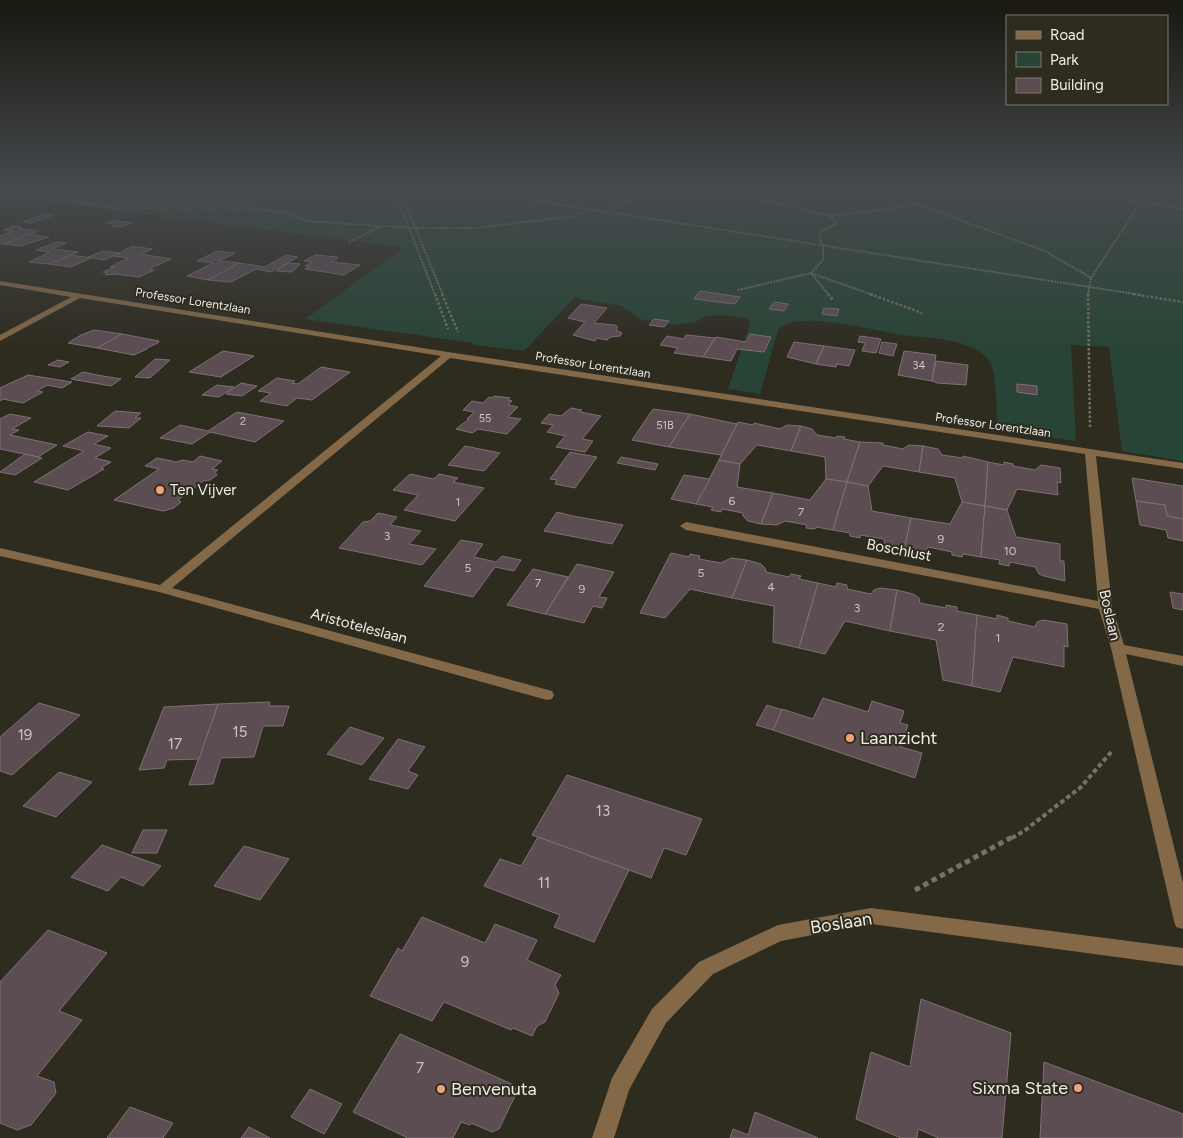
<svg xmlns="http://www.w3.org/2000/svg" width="1183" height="1138" viewBox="0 0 1183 1138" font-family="Figtree,sans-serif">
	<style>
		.green { fill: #284436 }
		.building { fill: #5c4d53; stroke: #7f7076 }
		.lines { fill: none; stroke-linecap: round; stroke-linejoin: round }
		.path-far3 { stroke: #757368; stroke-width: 2; stroke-dasharray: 2 1; stroke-linecap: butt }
		.path-far2 { stroke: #757368; stroke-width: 2.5; stroke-dasharray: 2.5 2; stroke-linecap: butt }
		.path-far1 { stroke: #757368; stroke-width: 4; stroke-dasharray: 4.5 3; stroke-linecap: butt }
		.path { stroke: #757368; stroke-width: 5; stroke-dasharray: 5.5 4; stroke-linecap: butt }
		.minor { fill: #836947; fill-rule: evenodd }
		.poi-dot { fill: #f1a17c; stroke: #2e2b1f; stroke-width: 2 }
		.labels { text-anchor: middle; stroke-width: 4; stroke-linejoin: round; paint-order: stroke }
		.far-number-label { font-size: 11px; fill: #cac5c0 }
		.far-street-label { font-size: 12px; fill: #efede5; stroke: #2e2b1f }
		.number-label { font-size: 12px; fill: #cac5c0 }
		.poi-label { font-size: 15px; fill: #efede5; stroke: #2e2b1f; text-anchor: start }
		.street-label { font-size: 15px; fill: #efede5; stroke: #2e2b1f }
		.near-number-label { font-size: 15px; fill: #cac5c0 }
		.near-poi-label { font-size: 18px; fill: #efede5; stroke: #2e2b1f; text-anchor: start }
		.near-street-label { font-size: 18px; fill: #efede5; stroke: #2e2b1f }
	</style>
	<rect width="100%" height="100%" fill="#2e2b1f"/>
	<!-- green -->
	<path class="green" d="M0 191H1183V461L1122 451 1109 347 1071 345 1076 441 997 429C996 413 998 369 987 358 965 336 924 339 896 334 872 330 794 309 778 330L760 394 728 389 750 323 747 318 719 315 704 317 694 322 674 325 639 319 622 306 574 298 524 351 473 345 472 343 305 319 402 249 401 247 0 196Z"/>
	<!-- building -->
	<g class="building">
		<path d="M45 214 54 215 30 223 23 222Z"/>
		<path d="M114 220 132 223 120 227 112 226 117 224 106 223Z"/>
		<path d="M14 226 21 227 18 228 39 231 4 244 0 243V236L13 231 3 230Z"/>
		<path d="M29 234 49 237 21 246 4 244Z"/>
		<path d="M57 242 66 243 52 249 78 252 49 264 29 262 50 252 36 250Z"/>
		<path d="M132 246 152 249 141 254 171 259 149 269 154 270 139 277 115 274 105 275 107 273 103 272 115 267H110L128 258 114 256Z"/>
		<path d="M103 251 120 253 104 260 88 257Z"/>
		<path d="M217 251 235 253 219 261 239 263 208 280 187 276 213 263 197 261Z"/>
		<path d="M78 252 71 255 91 258 71 267 49 264Z"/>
		<path d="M286 255 298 257 271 272 256 269 231 282 208 280 239 263 265 267Z"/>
		<path d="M315 255 337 257 338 258 332 262 360 265 344 275 305 269 310 267 305 266 312 262 304 261Z"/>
		<path d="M288 263 300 264 292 272 276 271Z"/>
		<path d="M700 291 740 297 735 304 694 299Z"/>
		<path d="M774 302 788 304 784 311 769 309Z"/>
		<path d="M581 304 607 308 594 323 615 325 618 327 616 330 622 333 620 336 610 337 607 340 597 338 595 341 573 335 585 322 568 318Z"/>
		<path d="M824 308 839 309 837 316 822 314Z"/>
		<path d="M654 319 669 321 664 327 649 325Z"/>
		<path d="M94 330 122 334 97 348 68 343 81 335Z"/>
		<path d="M122 334 159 341 158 343 147 348V349L134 355 97 348Z"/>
		<path d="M750 334 771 337 764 352 737 349 731 361 703 357 716 337 746 342Z"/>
		<path d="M686 335 715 338 703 357 674 353 678 348 660 345 667 336 684 339Z"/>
		<path d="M860 336 881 339 876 353 862 351 865 343 858 342Z"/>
		<path d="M794 342 824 346 816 364 787 357Z"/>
		<path d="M882 342 897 344 893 356 879 353Z"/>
		<path d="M824 346 855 350 849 366 837 364 836 367 816 364Z"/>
		<path d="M223 351 254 356 221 377 189 372Z"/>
		<path d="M904 351 936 355 932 381 898 375Z"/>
		<path d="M155 359 170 360 150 378 135 377Z"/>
		<path d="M58 360 69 362 60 367 48 365Z"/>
		<path d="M936 361 968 365 966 385 937 383 932 381Z"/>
		<path d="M321 367 350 372 312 400 297 398 287 406 260 401 271 393 258 391 277 378 295 381 292 383 298 384Z"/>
		<path d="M83 372 97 375 121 379 111 386 71 379Z"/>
		<path d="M28 375 72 382 62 388 47 385 37 391 43 392 23 403 3 399 0 401V388Z"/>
		<path d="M241 383 257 386 242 396 226 394Z"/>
		<path d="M1017 384 1037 386V395L1017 392Z"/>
		<path d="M217 385 234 387 219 397 202 395Z"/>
		<path d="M494 396 510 398 508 400 512 401 508 405 518 407 508 417 521 419 507 434 478 429 472 433 456 429 469 419H467L474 412 463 410 472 401 483 403 489 397 492 398Z"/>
		<path d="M571 408 582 410 580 412 601 416 582 439 593 441 585 452 556 447 565 436 547 432 553 425 541 423 549 414 561 416Z"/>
		<path d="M653 409 690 414 669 447 632 440Z"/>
		<path d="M115 411 141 413 135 418H141L129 428 97 426Z"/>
		<path d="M237 412 284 421 255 442 210 432 192 444 160 438 180 425 208 431Z"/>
		<path d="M10 414 31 418 12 429 19 430 10 435 57 445 38 457 0 449V419Z"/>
		<path d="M690 414 737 424 721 455 669 447Z"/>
		<path d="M738 422 753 425 754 423 780 429 787 425 801 426 791 451 757 445 740 464 719 460Z"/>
		<path d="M801 426 812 429 817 435 836 438 837 436 845 437 844 439 860 442 847 482 826 479 825 457 791 451Z"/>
		<path d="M88 432 108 436 94 444 111 448 95 458 111 462 101 468 104 469 68 490 34 482 84 451 63 446Z"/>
		<path d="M860 442 883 443V445L903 449 909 445 923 446 919 472 883 466 868 486 847 482Z"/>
		<path d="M465 446 500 453 484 471 448 465Z"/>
		<path d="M923 446 938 449 942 455 963 458V456L988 462 985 506 962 502 955 478 919 472Z"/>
		<path d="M570 452 597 457 575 488 555 484 557 480 550 479Z"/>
		<path d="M25 454 42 458 15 475 0 472Z"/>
		<path d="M200 456 222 461 212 469 218 470 215 472 217 475 210 480 203 481 178 500 181 502 174 508 163 511 114 500 159 469 145 466 157 458 176 462 183 460 193 462Z"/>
		<path d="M621 457 658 464 655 470 617 463Z"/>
		<path d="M719 460 740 464 737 487 773 493 761 524 748 521 743 516V513L722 509 721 512 711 510 713 507 696 504Z"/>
		<path d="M988 462 1004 465V462L1013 464V466L1035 470 1041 465 1060 468 1061 483 1057 482 1058 495 1017 489 1007 510 985 506Z"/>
		<path d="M410 474 434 479 439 474 458 478 453 482 484 488 455 521 404 510 418 495 393 490Z"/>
		<path d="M684 475 710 479 696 504 671 499Z"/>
		<path d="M1132 478 1183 486V519L1167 516 1165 505 1136 501Z"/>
		<path d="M826 479 847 482 833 530 816 527 815 529 806 528 807 525 785 521 777 525 761 524 773 493 810 500Z"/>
		<path d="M847 482 868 486 872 511 911 518 904 551 889 547 885 544 884 539 860 535V538L850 536V533L833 530Z"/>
		<path d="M1136 501 1165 505 1167 516 1183 519V541L1168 538 1166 530 1140 525Z"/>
		<path d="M962 502 985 506 981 557 963 554 962 557 952 555V552L928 547 926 551 920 553 904 551 911 518 950 524Z"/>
		<path d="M985 506 1007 510 1016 537 1060 544V561H1064L1065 581 1044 576 1039 574 1035 567 1010 562 1009 566 999 564 1000 560 981 557Z"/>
		<path d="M557 512 573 516 623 525 612 544 544 531Z"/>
		<path d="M378 513 397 517 390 525 421 531 409 544 436 549 422 565 339 548 363 522 370 521Z"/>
		<path d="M461 540 483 544 474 557 496 562 502 556 521 560 514 571 495 567 473 597 424 586Z"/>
		<path d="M671 553 689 557 690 554 700 556 699 559 721 563 731 558 747 560 732 598 690 589 665 618 640 613Z"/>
		<path d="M747 560 761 564 765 568 766 572 789 577 791 574 801 576 799 579 818 583 799 648 773 642 774 606 732 598Z"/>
		<path d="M577 564 614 572 599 597 607 598 602 608 593 606 584 623 545 614Z"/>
		<path d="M533 569 568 577 545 614 507 605Z"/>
		<path d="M818 583 836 587 837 583 847 585V589L871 594 874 590 880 588 897 590 890 631 845 621 825 654 799 648Z"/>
		<path d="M897 590 913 594 919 598 920 603 946 608V605L957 607V611L977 615 972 686 943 680 936 640 890 631Z"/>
		<path d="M1170 592 1183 594V610L1173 608Z"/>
		<path d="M977 615 997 619V615L1008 618V621L1035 627 1037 622 1043 620 1067 624 1068 647 1064 646V667L1013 657 1000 692 972 686Z"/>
		<path d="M823 698 868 712 872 701 904 711 900 723 908 725 901 747 922 753 915 778 773 730 782 709 813 719Z"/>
		<path d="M270 702 269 706H289L283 726H263L254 757 221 758 213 784 189 785 218 704Z"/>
		<path d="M39 703 80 715 12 775 0 771V737Z"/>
		<path d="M218 704 199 759 167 760 164 768 139 770 164 707Z"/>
		<path d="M767 705 782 710 773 730 756 725Z"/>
		<path d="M350 727 384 738 362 765 327 754Z"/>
		<path d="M398 739 425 747 408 771 418 775 408 789 369 779Z"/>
		<path d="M59 772 92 782 56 817 23 806Z"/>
		<path d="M567 775 702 819 686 855 664 848 651 878 532 835Z"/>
		<path d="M143 830H167L157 853H132Z"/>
		<path d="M538 837 629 870 594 942 554 927 560 915 484 886 500 859 521 866Z"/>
		<path d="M102 845 161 866 143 886 121 877 108 891 71 877Z"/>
		<path d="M244 846 289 859 260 900 214 886Z"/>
		<path d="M422 917 485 943 495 924 537 940 527 960 561 975 555 985 559 993 545 1022 537 1026 532 1036 513 1028 511 1030 444 1002 432 1021 370 996 398 948 402 951Z"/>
		<path d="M48 930 107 953 59 1011 82 1020 37 1076 54 1082 56 1093 31 1125 17 1130 0 1123V982Z"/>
		<path d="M921 999 1011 1033 1002 1138H939L918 1129 917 1138H901L856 1119 871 1052 910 1067Z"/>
		<path d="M400 1034 514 1085 517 1092 499 1129 492 1132 471 1123 470 1125 461 1122 453 1138H408L353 1112Z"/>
		<path d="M1044 1062 1183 1114V1138H1040Z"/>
		<path d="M310 1089 342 1104 324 1134 291 1117Z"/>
		<path d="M130 1107 173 1123 163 1138H107Z"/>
		<path d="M755 1112 818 1138H730L733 1129 748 1135Z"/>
		<path d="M249 1127 270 1138H241Z"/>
	</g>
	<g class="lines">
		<!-- path-far3 -->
		<g class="path-far3">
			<path d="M53 191 62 199 112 208H247L282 212 307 221 411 228H473L570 217 592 211"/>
			<path d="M395 191 435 295"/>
			<path d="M400 191 443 295"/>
			<path d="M473 191 1141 295"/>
			<path d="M724 191 830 216 919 205 903 197 899 191"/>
			<path d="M1075 191 1183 209"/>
			<path d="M919 205 1045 251 1091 278"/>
			<path d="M606 212 650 191"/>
			<path d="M830 216 836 224 822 230 819 237 823 246V260L811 273 873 295"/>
			<path d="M349 242 379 227"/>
			<path d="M738 290 811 273 829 295"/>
			<path d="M1088 295 1091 278 1148 191"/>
		</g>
		<!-- path-far2 -->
		<g class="path-far2">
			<path d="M435 294 448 329"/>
			<path d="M442 294 458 332"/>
			<path d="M828 294 834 301"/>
			<path d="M870 294 922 313"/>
			<path d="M1088 294 1090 428"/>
			<path d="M1133 294 1183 302"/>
		</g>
		<!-- path-far1 -->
		<path class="path-far1" d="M1012 838 1024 831 1081 787 1112 751"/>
		<!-- path -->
		<path class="path" d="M915 890 1014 836"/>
		<!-- minor -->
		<g class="minor">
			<path d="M0 281 448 352 1183 463V469L1096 456 1112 606 1124 645 1183 656V666L1126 654 1183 883V929L1176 927 1174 921 1111 648 1099 609 686 530 680 526 686 522 1098 601 1085 454 450 358 172 588 552 691 554 695 552 699 547 700 159 592 0 556V548L160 585 441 356 80 298 0 341V335L71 297 0 285Z"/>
			<path d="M871 908 1183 948V966L871 924 781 941 713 974 666 1023 629 1090 614 1138H592L612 1078 652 1009 699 962 778 925Z"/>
		</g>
	</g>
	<!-- sky -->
	<linearGradient id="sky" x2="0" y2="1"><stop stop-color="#191811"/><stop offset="0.54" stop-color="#464a4d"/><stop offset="1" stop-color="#464a4d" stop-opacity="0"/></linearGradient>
	<rect width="1183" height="351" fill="url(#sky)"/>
	<!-- markers -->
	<g class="poi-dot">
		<circle cx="160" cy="490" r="5"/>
		<circle cx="850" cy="738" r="5"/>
		<circle cx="1078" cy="1088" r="5"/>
		<circle cx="441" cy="1089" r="5"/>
	</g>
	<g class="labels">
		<!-- far-number labels -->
		<g class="far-number-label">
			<text x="919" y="369">34</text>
			<text x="485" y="422">55</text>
			<text x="243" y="425">2</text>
			<text x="665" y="429">51B</text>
		</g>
		<!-- far-street labels -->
		<g class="far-street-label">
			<text transform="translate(193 301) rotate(9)" y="4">Professor Lorentzlaan</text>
			<text transform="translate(593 365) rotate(9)" y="4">Professor Lorentzlaan</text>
			<text transform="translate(993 425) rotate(8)" y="4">Professor Lorentzlaan</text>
		</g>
		<!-- number labels -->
		<g class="number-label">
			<text x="732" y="505">6</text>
			<text x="458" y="506">1</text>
			<text x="801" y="516">7</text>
			<text x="387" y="540">3</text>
			<text x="941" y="543">9</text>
			<text x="1010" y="555">10</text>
			<text x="468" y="572">5</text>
			<text x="701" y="577">5</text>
			<text x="538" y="587">7</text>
			<text x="771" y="591">4</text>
			<text x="582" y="593">9</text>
			<text x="857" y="612">3</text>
			<text x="941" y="631">2</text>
			<text x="998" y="642">1</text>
		</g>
		<!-- poi labels -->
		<g class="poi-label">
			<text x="170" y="495">Ten Vijver</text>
		</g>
		<!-- street labels -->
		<g class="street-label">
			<text transform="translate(899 550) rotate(11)" y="5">Boschlust</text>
			<text transform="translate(1110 615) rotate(77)" y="5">Boslaan</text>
			<text transform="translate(359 626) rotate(15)" y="5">Aristoteleslaan</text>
		</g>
		<!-- near-number labels -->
		<g class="near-number-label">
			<text x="240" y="737">15</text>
			<text x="25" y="740">19</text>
			<text x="175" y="749">17</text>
			<text x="603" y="816">13</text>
			<text x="544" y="888">11</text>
			<text x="465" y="967">9</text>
			<text x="420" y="1073">7</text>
		</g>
		<!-- near-poi labels -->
		<g class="near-poi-label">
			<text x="860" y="744">Laanzicht</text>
			<text x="1068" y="1094" text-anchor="end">Sixma State</text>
			<text x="451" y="1095">Benvenuta</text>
		</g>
		<!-- near-street labels -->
		<g class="near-street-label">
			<text transform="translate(841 923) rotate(-9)" y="6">Boslaan</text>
		</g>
	</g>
	<!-- legend -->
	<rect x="1006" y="15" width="162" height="90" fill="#2e2b1f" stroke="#7b796e"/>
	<rect x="1016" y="31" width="25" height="8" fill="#836947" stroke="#7b796e"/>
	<text x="1050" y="40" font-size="15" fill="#efede5">Road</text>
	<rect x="1016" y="52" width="25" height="15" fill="#284436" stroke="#7b796e"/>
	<text x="1050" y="65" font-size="15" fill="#efede5">Park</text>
	<rect x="1016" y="78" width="25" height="15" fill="#5c4d53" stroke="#7b796e"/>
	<text x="1050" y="90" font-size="15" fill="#efede5">Building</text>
</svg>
